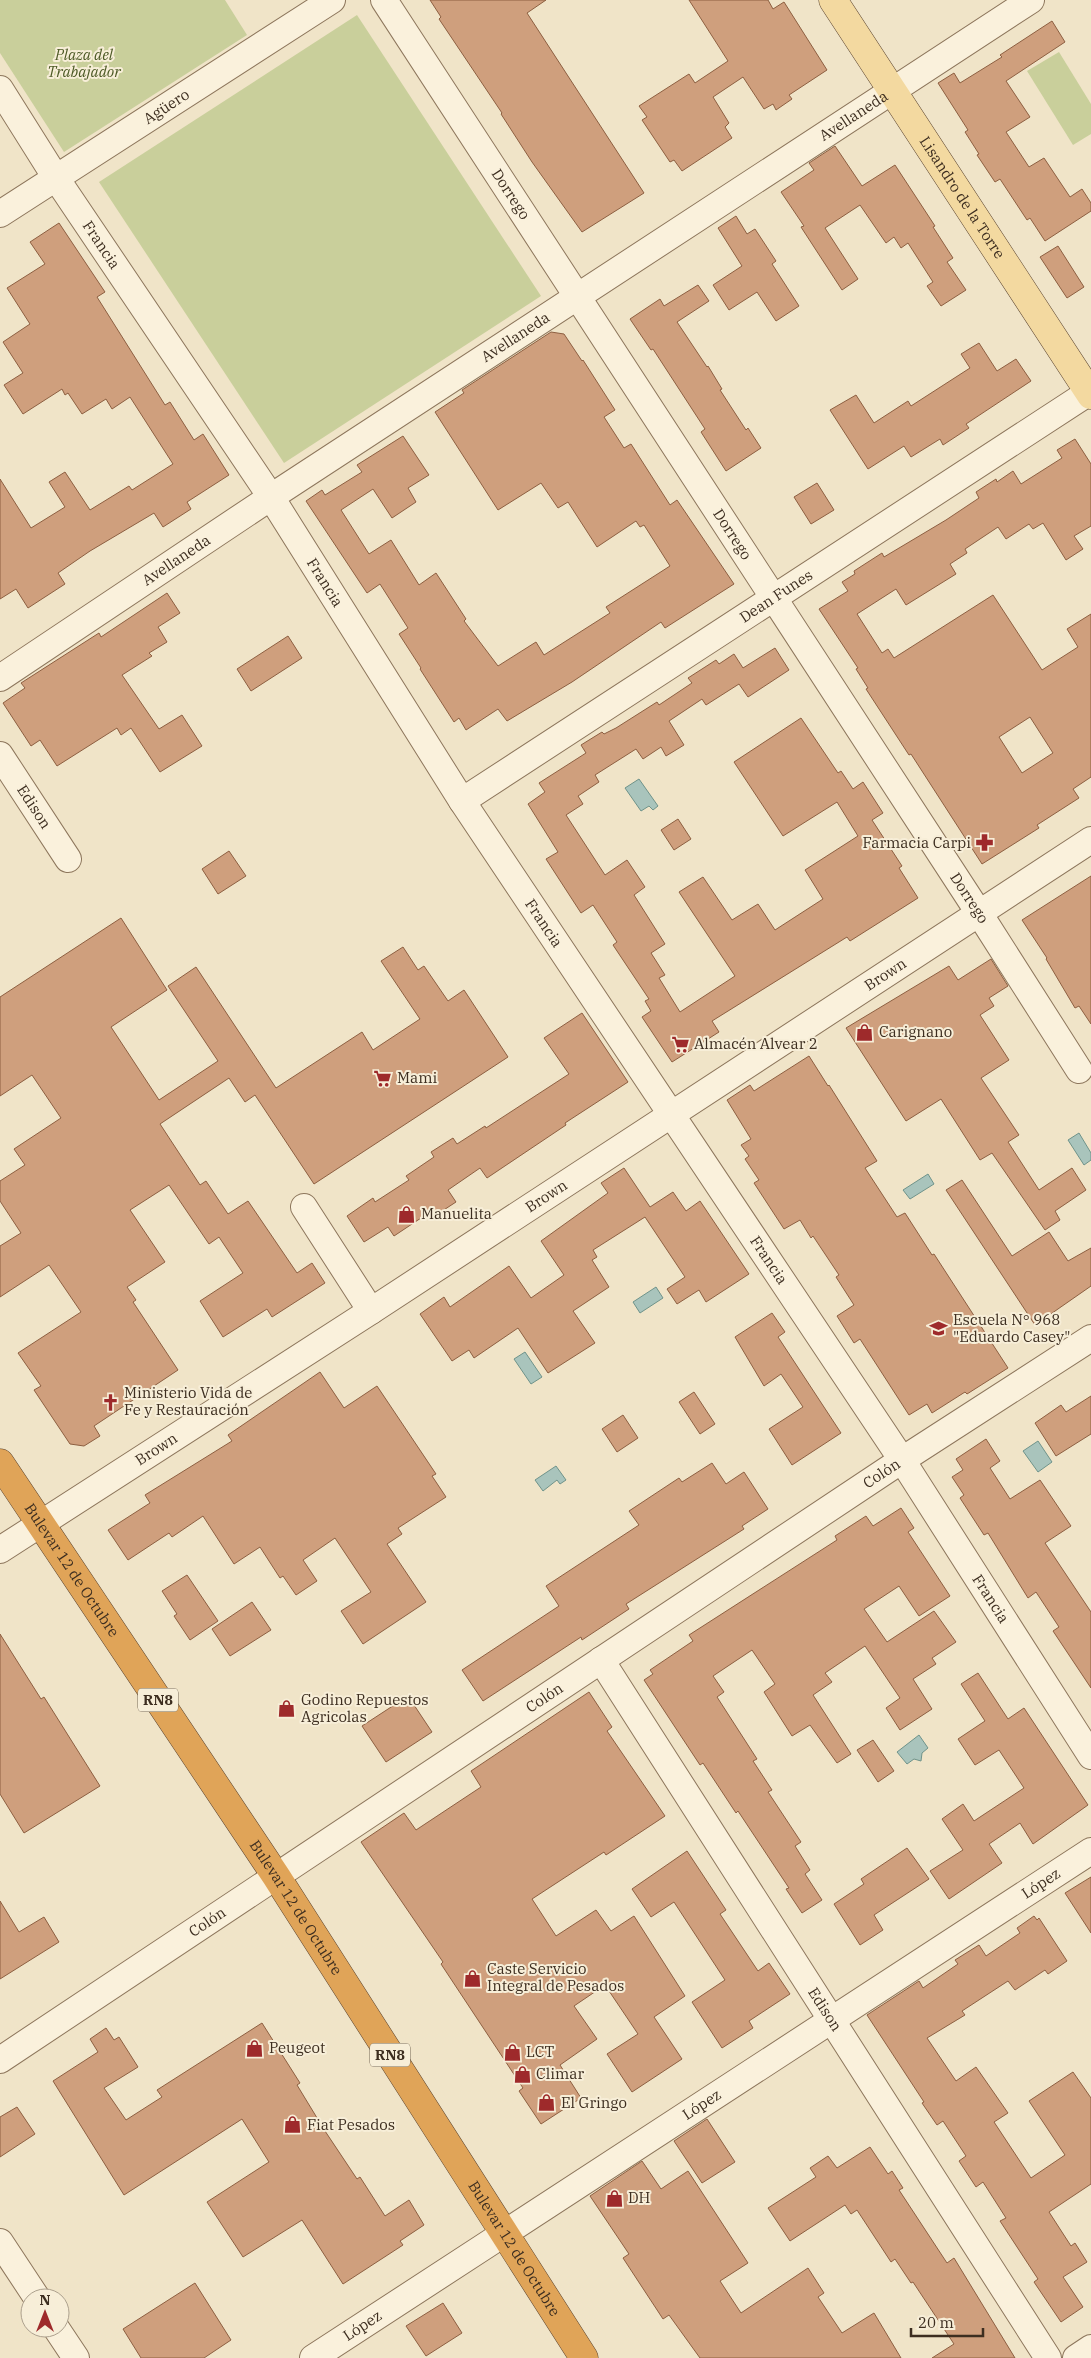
<svg xmlns="http://www.w3.org/2000/svg" width="1091" height="2358" viewBox="0 0 1091 2358" font-family="'IBM Plex Serif',serif">
	<style>
		.green { fill: #c9cf9b }
		.water { fill: #a9c4bc; stroke: #6f938a }
		.building { fill: #cf9f7d; stroke: #8d5f41; fill-rule: evenodd }
		.lines { fill: none; stroke-linecap: round; stroke-linejoin: round }
		.minor-casing { stroke: #8d765c; stroke-width: 28 }
		.major-casing { stroke: #5b4430; stroke-width: 29 }
		.highway-casing { stroke: #5b4430; stroke-width: 29 }
		.minor { stroke: #faf1dc; stroke-width: 26 }
		.major { stroke: #f3d9a0; stroke-width: 28 }
		.highway { stroke: #e0a458; stroke-width: 28 }
		.labels { text-anchor: middle; stroke-width: 4; stroke-linejoin: round; paint-order: stroke }
		.shield { fill: #f7eed8; stroke: #756857; stroke-width: 1 }
		.shield-label { font-size: 14px; font-weight: bold; fill: #3d2e20 }
		.park-label { font-size: 15px; font-style: italic; fill: #4d5a26; stroke: #f7eed8 }
		.street-label { font-size: 15px; fill: #3d2e20; stroke: #f7eed8 }
		.poi-label { font-size: 15px; fill: #3d2e20; stroke: #f7eed8; text-anchor: start }
	</style>
	<rect width="100%" height="100%" fill="#f0e4c8"/>
	<!-- green -->
	<g class="green">
		<path d="M0 0H225L247 35 64 152 0 53Z"/>
		<path d="M357 15 541 296 284 463 99 182Z"/>
		<path d="M1059 52 1091 104V134L1073 145 1027 71Z"/>
	</g>
	<!-- water -->
	<g class="water">
		<path d="M639 779 658 806 653 810 649 806 641 811 625 788Z"/>
		<path d="M1079 1133 1091 1153V1160L1084 1165 1068 1140Z"/>
		<path d="M928 1174 934 1184 910 1199 903 1190Z"/>
		<path d="M656 1287 663 1298 640 1313 633 1302Z"/>
		<path d="M525 1352 542 1377 531 1384 514 1359Z"/>
		<path d="M1038 1441 1052 1462 1038 1472 1023 1451Z"/>
		<path d="M556 1466 566 1480 560 1484 557 1480 543 1491 535 1480Z"/>
		<path d="M919 1735 928 1748 922 1753 921 1761 914 1759 907 1764 897 1752Z"/>
	</g>
	<!-- building -->
	<g class="building">
		<path d="M430 0H546L527 13 644 193 582 232 532 162 501 114 502 113 439 19 441 17Z"/>
		<path d="M689 0H768L773 9 784 2 827 70 789 95 792 99 776 110 773 104 764 109 743 77 713 97 729 123 725 127 732 138 682 171 674 160 670 162 642 120 647 117 639 106 689 74 695 83 728 61Z"/>
		<path d="M1052 21 1065 42 1006 81 1030 117 1006 132 1029 167 1044 158 1070 197 1082 189 1091 203V211L1045 241 1030 218 1027 220 1000 179 995 182 977 155 979 154 965 132 968 130 938 83 954 73 960 83 1002 57 1000 55Z"/>
		<path d="M835 146 862 186 895 165 935 226 933 227 953 258 947 262 966 290 941 306 927 286 933 282 908 243 901 248 894 237 886 243 860 205 825 228 858 279 842 290 801 227 804 226 781 192 814 170 809 163Z"/>
		<path d="M736 216 747 234 755 229 776 261 772 264 799 306 776 321 757 292 729 310 713 285 742 266 718 228Z"/>
		<path d="M59 223 105 292 97 297 165 405 170 402 194 440 203 434 229 475 187 502 191 509 163 527 154 513 90 551 58 573 65 584 28 608 16 589 0 599V479L31 528 65 507 49 482 65 472 90 510 129 486 132 490 173 464 130 397 112 409 106 399 82 414 68 393 65 395 62 389 23 414 4 385 23 373 3 342 30 324 7 288 45 264 30 242Z"/>
		<path d="M1058 246 1084 287 1067 298 1040 257Z"/>
		<path d="M698 285 709 301 677 322 707 367 708 366 722 389 720 390 746 430 748 428 761 448 726 471 701 432 705 429 653 349 651 350 630 319 660 299 664 306Z"/>
		<path d="M551 332 564 334 582 361 583 360 615 410 604 417 624 448 631 444 670 505 677 500 734 584 665 628 661 622 572 682 507 721 498 709 466 730 459 718 454 722 420 669 421 668 399 634 408 628 380 584 367 593 306 501 322 490 325 495 362 472 357 465 403 436 429 475 408 488 416 502 392 518 373 489 341 510 369 554 391 540 419 585 436 573 466 619 464 621 498 666 536 642 544 655 610 613 606 607 670 566 644 525 640 527 636 521 597 547 568 502 558 508 541 483 498 510 435 412 464 393 462 390Z"/>
		<path d="M979 343 997 371 1016 359 1031 381 966 424 969 428 943 445 940 439 911 457 904 446 868 469 830 410 856 395 874 423 908 401 911 406 970 368 961 354Z"/>
		<path d="M1075 439 1091 464V526L1074 536 1083 549 1066 560 1043 523 1033 529 1029 524 1006 539 998 527 965 549 967 553 950 564 956 574 906 605 896 589 857 614 882 653 888 649 894 658 993 595 1042 670 1078 647 1067 629 1091 614V777L1073 789 1079 798 1037 825 1039 828 982 864 911 754 909 755 866 689 868 688 856 669 858 668 819 609 848 591 842 582 855 574 854 571 882 553 884 557 946 520 979 498 976 492 996 479 997 482 1013 471 1021 484 1062 458 1057 450ZM1030 717 1053 753 1022 773 999 737Z"/>
		<path d="M817 483 834 510 811 524 794 497Z"/>
		<path d="M167 593 180 613 158 627 167 642 149 653 152 656 122 675 159 729 182 715 202 746 160 772 131 728 121 735 117 728 57 766 40 740 31 746 3 703 25 688 21 683 99 633 101 637Z"/>
		<path d="M288 636 302 658 251 691 237 669Z"/>
		<path d="M775 648 789 670 748 697 739 684 706 705 702 699 669 721 684 745 666 756 661 747 643 759 636 749 595 775 599 782 578 796 583 804 566 815 605 875 627 860 645 887 634 895 665 944 651 953 665 975 659 978 680 1012 735 976 679 892 703 877 732 920 758 904 775 930 823 899 805 870 858 836 837 802 783 836 734 762 801 718 838 773 841 771 853 789 863 782 883 813 872 820 902 866 899 868 918 898 850 941 847 937 712 1021 719 1032 672 1062 642 1017 651 1011 645 1001 649 999 613 945 617 942 593 905 581 913 546 859 558 852 528 804 545 792 539 783 586 753 581 745 602 732 604 734 616 728 657 702 659 705 692 683 688 678 716 660 719 664 734 654 743 668Z"/>
		<path d="M678 819 691 839 674 850 661 830Z"/>
		<path d="M229 851 246 876 218 894 202 869Z"/>
		<path d="M1091 876V1024L1079 1006 1075 1008 1046 959 1047 958 1022 920Z"/>
		<path d="M121 918 167 990 111 1027 159 1100 218 1061 168 986 196 967 276 1088 362 1032 373 1050 420 1019 381 961 403 947 418 970 424 966 448 1001 464 990 508 1057 314 1184 255 1095 245 1102 229 1078 160 1124 200 1185 206 1181 228 1214 248 1201 297 1273 312 1263 325 1283 272 1317 267 1309 223 1337 200 1301 243 1273 219 1237 209 1244 169 1185 130 1210 165 1262 127 1287 136 1300 133 1302 178 1370 94 1426 100 1436 84 1446 70 1444 34 1390 41 1386 18 1353 81 1312 49 1265 0 1297V1246L21 1233 0 1201V1181L25 1165 14 1149 61 1118 32 1075 0 1096V997Z"/>
		<path d="M991 959 1008 986 989 998 994 1006 980 1015 1009 1060 981 1078 1019 1135 1008 1142 1039 1190 1072 1168 1086 1190 1055 1211 1060 1220 1045 1230 992 1153 980 1160 941 1099 906 1121 846 1028 949 966 958 980Z"/>
		<path d="M582 1013 628 1082 565 1123 566 1125 487 1178 480 1168 448 1190 456 1202 433 1217 430 1212 394 1236 388 1227 364 1242 347 1216 373 1198 375 1202 409 1180 406 1176 434 1157 431 1152 453 1138 457 1144 485 1126 486 1128 569 1074 544 1038Z"/>
		<path d="M809 1056 828 1086 829 1085 877 1161 865 1168 897 1217 905 1213 932 1255 934 1254 1008 1368 967 1394 965 1392 932 1413 927 1404 909 1415 860 1339 854 1343 837 1316 854 1305 836 1277 839 1275 813 1236 811 1238 800 1220 784 1229 754 1183 759 1180 745 1159 749 1156 741 1145 751 1139 727 1100 750 1085 754 1091Z"/>
		<path d="M624 1168 650 1207 673 1192 686 1211 700 1201 749 1274 706 1302 699 1290 677 1304 667 1289 685 1277 645 1217 593 1250 597 1257 592 1260 609 1287 573 1311 595 1343 548 1373 518 1328 474 1358 469 1350 452 1361 420 1314 444 1297 450 1307 509 1266 531 1298 564 1275 541 1241 608 1193 601 1183Z"/>
		<path d="M962 1180 1012 1256 1049 1232 1068 1261 1091 1248V1286L1035 1325 946 1190Z"/>
		<path d="M772 1313 785 1332 778 1337 841 1433 792 1465 769 1429 803 1407 781 1374 764 1386 735 1337Z"/>
		<path d="M320 1372 344 1408 377 1386 436 1474 432 1476 446 1497 398 1528 402 1534 387 1544 426 1602 363 1644 341 1611 371 1592 335 1538 303 1560 317 1581 296 1595 283 1576 280 1578 260 1547 234 1564 203 1516 172 1537 169 1533 128 1560 108 1530 150 1503 145 1495 232 1441 228 1435Z"/>
		<path d="M694 1392 715 1424 700 1434 679 1402Z"/>
		<path d="M1091 1396V1434L1056 1456 1035 1423 1061 1405 1066 1412Z"/>
		<path d="M623 1415 638 1438 617 1452 602 1429Z"/>
		<path d="M986 1439 1000 1461 990 1468 1010 1499 1040 1480 1071 1526 1045 1543 1091 1612V1688L1053 1631 1059 1627 1036 1592 1028 1598 988 1533 984 1535 960 1498 964 1495 952 1477 963 1470 956 1459Z"/>
		<path d="M712 1463 726 1484 744 1472 768 1509 742 1526 744 1529 626 1604 629 1609 582 1640 581 1637 483 1701 462 1670 559 1606 546 1586 639 1525 629 1511 679 1478 682 1482Z"/>
		<path d="M901 1508 914 1528 908 1532 950 1596 919 1616 899 1586 864 1609 887 1642 934 1611 956 1642 932 1658 936 1664 913 1679 932 1709 900 1730 886 1708 900 1698 865 1646 825 1673 832 1682 813 1695 851 1754 837 1763 810 1725 792 1736 764 1692 775 1684 752 1650 713 1676 724 1692 717 1697 757 1759 753 1761 772 1790 768 1792 801 1842 795 1846 810 1870 805 1874 822 1900 802 1913 786 1889 789 1888 738 1811 736 1813 703 1763 700 1765 644 1680 653 1674 650 1670 693 1641 689 1635 837 1540 835 1536 866 1516 873 1526Z"/>
		<path d="M187 1575 218 1621 190 1640 174 1616 177 1614 162 1591Z"/>
		<path d="M252 1602 271 1630 230 1656 212 1629Z"/>
		<path d="M0 1634 41 1699 44 1697 100 1786 24 1833 0 1794Z"/>
		<path d="M978 1673 1008 1719 1024 1708 1088 1805 1033 1844 1020 1823 989 1844 1002 1863 949 1899 930 1871 963 1850 942 1819 963 1804 974 1821 1024 1788 999 1750 975 1765 958 1739 985 1721 961 1684Z"/>
		<path d="M589 1692 612 1727 607 1731 665 1816 606 1855 604 1852 532 1899 556 1936 596 1910 611 1931 634 1916 685 1996 654 2017 682 2059 632 2092 607 2054 638 2034 605 1985 574 2006 597 2039 560 2065 581 2098 541 2124 519 2091 523 2088 441 1964 443 1962 361 1842 404 1813 416 1830 481 1787 471 1771Z"/>
		<path d="M408 1696 432 1732 386 1762 362 1726Z"/>
		<path d="M873 1740 894 1771 878 1782 857 1750Z"/>
		<path d="M907 1848 929 1879 874 1915 883 1930 860 1945 834 1904 864 1884 861 1879Z"/>
		<path d="M687 1851 726 1910 720 1914 758 1971 769 1963 790 1994 749 2021 753 2028 722 2048 692 2002 725 1980 674 1902 651 1917 632 1889Z"/>
		<path d="M1091 1877V1933L1065 1893Z"/>
		<path d="M0 1901 19 1932 44 1917 59 1942 0 1979Z"/>
		<path d="M1034 1916 1037 1920 1039 1918 1067 1961 1048 1974 1045 1970 1015 1990 1008 1981 962 2011 965 2015 927 2038 956 2081 976 2067 1008 2113 994 2122 1031 2178 1065 2155 1029 2101 1073 2072 1091 2098V2184L1049 2212 1071 2246 1075 2243 1087 2262 1063 2277 1083 2307 1061 2322 1034 2282 1038 2279 1000 2221 1006 2218 983 2182 976 2187 959 2161 966 2156 943 2121 937 2125 922 2103 924 2102 867 2015 919 1981 923 1988 958 1964 955 1960 979 1945 986 1956 1020 1933 1017 1928Z"/>
		<path d="M262 2023 300 2083 297 2085 325 2131 357 2179 360 2177 385 2216 409 2200 424 2225 400 2241 403 2245 343 2284 302 2220 243 2257 207 2202 269 2162 242 2119 124 2195 53 2081 98 2052 90 2039 106 2028 114 2040 119 2037 138 2067 104 2088 126 2120 162 2097 157 2090Z"/>
		<path d="M17 2107 35 2134 0 2157V2117Z"/>
		<path d="M707 2119 735 2162 702 2183 674 2141Z"/>
		<path d="M870 2147 888 2174 892 2171 903 2188 899 2190 947 2263 954 2258 1015 2358H932L954 2344 913 2282 911 2283 895 2259 891 2262 857 2210 851 2214 845 2205 790 2241 768 2208 816 2177 810 2168 828 2156 837 2168Z"/>
		<path d="M642 2161 661 2189 688 2171 748 2263 720 2281 741 2313 808 2268 824 2293 818 2297 842 2333 874 2313 901 2358H700L669 2315 663 2319 623 2258 629 2254 590 2196Z"/>
		<path d="M195 2283 231 2340 204 2358H141L123 2329Z"/>
		<path d="M443 2303 462 2333 426 2356 406 2326Z"/>
	</g>
	<g class="lines">
		<defs>
			<g id="minor">
				<path id="s1" d="M384 0 979 913 1079 1070"/>
				<path id="s2" d="M0 89 56 178 271 497 462 801 902 1460 1091 1756"/>
				<path id="s3" d="M0 214 332 0"/>
				<path id="s4" d="M0 678 271 497 1031 0"/>
				<path id="s5" d="M0 755 68 859"/>
				<path id="s6" d="M462 801 1091 391"/>
				<path d="M304 1207 371 1311"/>
				<path id="s7" d="M0 1550 371 1311 1091 840"/>
				<path id="s8" d="M601 1660 1048 2358"/>
				<path id="s9" d="M0 2060 902 1460 1091 1338"/>
				<path d="M0 2242 37 2298"/>
				<path d="M56 2328 76 2358"/>
				<path id="s10" d="M313 2358 1091 1851"/>
				<path d="M1076 2358 1091 2348"/>
			</g>
			<g id="major">
				<path id="s11" d="M833 0 1091 395"/>
			</g>
			<g id="highway">
				<path id="s12" d="M0 1463 276 1876 584 2358"/>
			</g>
		</defs>
		<!-- minor casing -->
		<use href="#minor" class="minor-casing"/>
		<!-- major casing -->
		<use href="#major" class="major-casing"/>
		<!-- highway casing -->
		<use href="#highway" class="highway-casing"/>
		<!-- minor -->
		<use href="#minor" class="minor"/>
		<!-- major -->
		<use href="#major" class="major"/>
		<!-- highway -->
		<use href="#highway" class="highway"/>
	</g>
	<!-- icons -->
	<defs>
		<symbol id="pharmacy-bare" viewBox="-9 -9 18 18"><path d="M-2-6h4v4h4v4h-4v4h-4v-4h-4v-4h4Z" fill="#9e2a2b" stroke="#f7eed8" stroke-width="2.5" paint-order="stroke"/></symbol>
		<symbol id="shop-bare" viewBox="-9 -9 18 18"><path d="M-5-2.5h2.3a2.7 3.5 0 0 1 5.4 0H5L5.5 6h-11ZM-1.5-2.5h3a1.5 2.3 0 0 0-3 0Z" fill="#9e2a2b" stroke="#f7eed8" stroke-width="2.5" paint-order="stroke"/></symbol>
		<symbol id="supermarket-bare" viewBox="-9 -9 18 18"><path d="M-6-5.5h2.5l.6 2H6L4.5 2H-2.5L-4.4-4H-6ZM-1.5 3.2a1.3 1.3 0 1 0 .1 0ZM3 3.2a1.3 1.3 0 1 0 .1 0Z" fill="#9e2a2b" stroke="#f7eed8" stroke-width="2.5" paint-order="stroke"/></symbol>
		<symbol id="school-bare" viewBox="-9 -9 18 18"><path d="M0-5L7-2L0 1L-7-2ZM-4 1L0 2.5L4 1V4Q0 6-4 4Z" fill="#9e2a2b" stroke="#f7eed8" stroke-width="2.5" paint-order="stroke"/></symbol>
		<symbol id="church-bare" viewBox="-9 -9 18 18"><path d="M-1.2-6h2.4v3.5h3.3v2.4h-3.3V6h-2.4V-.1h-3.3v-2.4h3.3Z" fill="#9e2a2b" stroke="#f7eed8" stroke-width="2.5" paint-order="stroke"/></symbol>
	</defs>
	<g fill-rule="evenodd">
		<use href="#pharmacy-bare" x="972" y="830" width="25" height="25"/>
		<use href="#shop-bare" x="852" y="1020" width="25" height="25"/>
		<use href="#supermarket-bare" x="668" y="1032" width="25" height="25"/>
		<use href="#supermarket-bare" x="370" y="1066" width="25" height="25"/>
		<use href="#shop-bare" x="394" y="1202" width="25" height="25"/>
		<use href="#school-bare" x="926" y="1316" width="25" height="25"/>
		<use href="#church-bare" x="98" y="1390" width="25" height="25"/>
		<use href="#shop-bare" x="274" y="1696" width="25" height="25"/>
		<use href="#shop-bare" x="460" y="1966" width="25" height="25"/>
		<use href="#shop-bare" x="242" y="2036" width="25" height="25"/>
		<use href="#shop-bare" x="500" y="2040" width="25" height="25"/>
		<use href="#shop-bare" x="510" y="2062" width="25" height="25"/>
		<use href="#shop-bare" x="534" y="2090" width="25" height="25"/>
		<use href="#shop-bare" x="280" y="2112" width="25" height="25"/>
		<use href="#shop-bare" x="602" y="2186" width="25" height="25"/>
	</g>
	<g class="labels">
		<!-- shield labels -->
		<g class="shield">
			<rect x="138" y="1688.5" width="40" height="23" rx="4"/>
			<rect x="370" y="2043.5" width="40" height="23" rx="4"/>
		</g>
		<g class="shield-label">
			<text x="158" y="1705">RN8</text>
			<text x="390" y="2060">RN8</text>
		</g>
		<!-- park labels -->
		<g class="park-label">
			<text x="84" y="60">Plaza del<tspan x="84" dy="17">Trabajador</tspan></text>
		</g>
		<!-- street labels -->
		<g class="street-label">
			<text dy="5" stroke="none"><textPath href="#s3" startOffset="198">Agüero</textPath></text>
			<text dy="5" stroke="none"><textPath href="#s4" startOffset="1022">Avellaneda</textPath></text>
			<text dy="5" stroke="none"><textPath href="#s1" startOffset="232">Dorrego</textPath></text>
			<text dy="5" stroke="none"><textPath href="#s11" startOffset="236">Lisandro de la Torre</textPath></text>
			<text dy="5" stroke="none"><textPath href="#s2" startOffset="186">Francia</textPath></text>
			<text dy="5" stroke="none"><textPath href="#s4" startOffset="618">Avellaneda</textPath></text>
			<text dy="5" stroke="none"><textPath href="#s1" startOffset="638">Dorrego</textPath></text>
			<text dy="5" stroke="none"><textPath href="#s4" startOffset="212">Avellaneda</textPath></text>
			<text dy="5" stroke="none"><textPath href="#s2" startOffset="591">Francia</textPath></text>
			<text dy="5" stroke="none"><textPath href="#s6" startOffset="375">Dean Funes</textPath></text>
			<text dy="5" stroke="none"><textPath href="#s5" startOffset="62">Edison</textPath></text>
			<text dy="5" stroke="none"><textPath href="#s1" startOffset="1072">Dorrego</textPath></text>
			<text dy="5" stroke="none"><textPath href="#s2" startOffset="996">Francia</textPath></text>
			<text dy="5" stroke="none"><textPath href="#s7" startOffset="1056">Brown</textPath></text>
			<text dy="5" stroke="none"><textPath href="#s7" startOffset="651">Brown</textPath></text>
			<text dy="5" stroke="none"><textPath href="#s2" startOffset="1401">Francia</textPath></text>
			<text dy="5" stroke="none"><textPath href="#s7" startOffset="186">Brown</textPath></text>
			<text dy="5" stroke="none"><textPath href="#s9" startOffset="1059">Colón</textPath></text>
			<text dy="5" stroke="none"><textPath href="#s12" startOffset="129">Bulevar 12 de Octubre</textPath></text>
			<text dy="5" stroke="none"><textPath href="#s2" startOffset="1806">Francia</textPath></text>
			<text dy="5" stroke="none"><textPath href="#s9" startOffset="654">Colón</textPath></text>
			<text dy="5" stroke="none"><textPath href="#s10" startOffset="869">López</textPath></text>
			<text dy="5" stroke="none"><textPath href="#s12" startOffset="534">Bulevar 12 de Octubre</textPath></text>
			<text dy="5" stroke="none"><textPath href="#s9" startOffset="249">Colón</textPath></text>
			<text dy="5" stroke="none"><textPath href="#s8" startOffset="415">Edison</textPath></text>
			<text dy="5" stroke="none"><textPath href="#s10" startOffset="464">López</textPath></text>
			<text dy="5" stroke="none"><textPath href="#s12" startOffset="939">Bulevar 12 de Octubre</textPath></text>
			<text dy="5" stroke="none"><textPath href="#s10" startOffset="59">López</textPath></text>
		</g>
		<!-- poi labels -->
		<g class="poi-label">
			<text x="971" y="848" text-anchor="end">Farmacia Carpi</text>
			<text x="879" y="1037">Carignano</text>
			<text x="694" y="1049">Almacén Alvear 2</text>
			<text x="397" y="1083">Mami</text>
			<text x="421" y="1219">Manuelita</text>
			<text x="953" y="1325">Escuela N° 968<tspan x="953" dy="17">"Eduardo Casey"</tspan></text>
			<text x="124" y="1398">Ministerio Vida de<tspan x="124" dy="17">Fe y Restauración</tspan></text>
			<text x="301" y="1705">Godino Repuestos<tspan x="301" dy="17">Agricolas</tspan></text>
			<text x="487" y="1974">Caste Servicio<tspan x="487" dy="17">Integral de Pesados</tspan></text>
			<text x="269" y="2053">Peugeot</text>
			<text x="526" y="2057">LCT</text>
			<text x="536" y="2079">Climar</text>
			<text x="561" y="2108">El Gringo</text>
			<text x="307" y="2130">Fiat Pesados</text>
			<text x="628" y="2203">DH</text>
		</g>
	</g>
	<!-- north arrow -->
	<g transform="translate(45 2313)"><circle r="24" fill="#f7eed8" stroke="#ada18e"/>
	<path d="M0-4L9 19L0 12L-9 19Z" fill="#9e2a2b"/>
	<text y="-8" font-size="14" font-weight="bold" text-anchor="middle" fill="#3d2e20">N</text>
	</g>
	<!-- scale -->
	<path d="M911 2328v8h72v-8" fill="none" stroke="#3d2e20" stroke-width="2.5"/>
	<text x="918" y="2328" font-size="15" fill="#3d2e20" stroke="#f7eed8" stroke-width="4" paint-order="stroke">20 m</text>
</svg>
